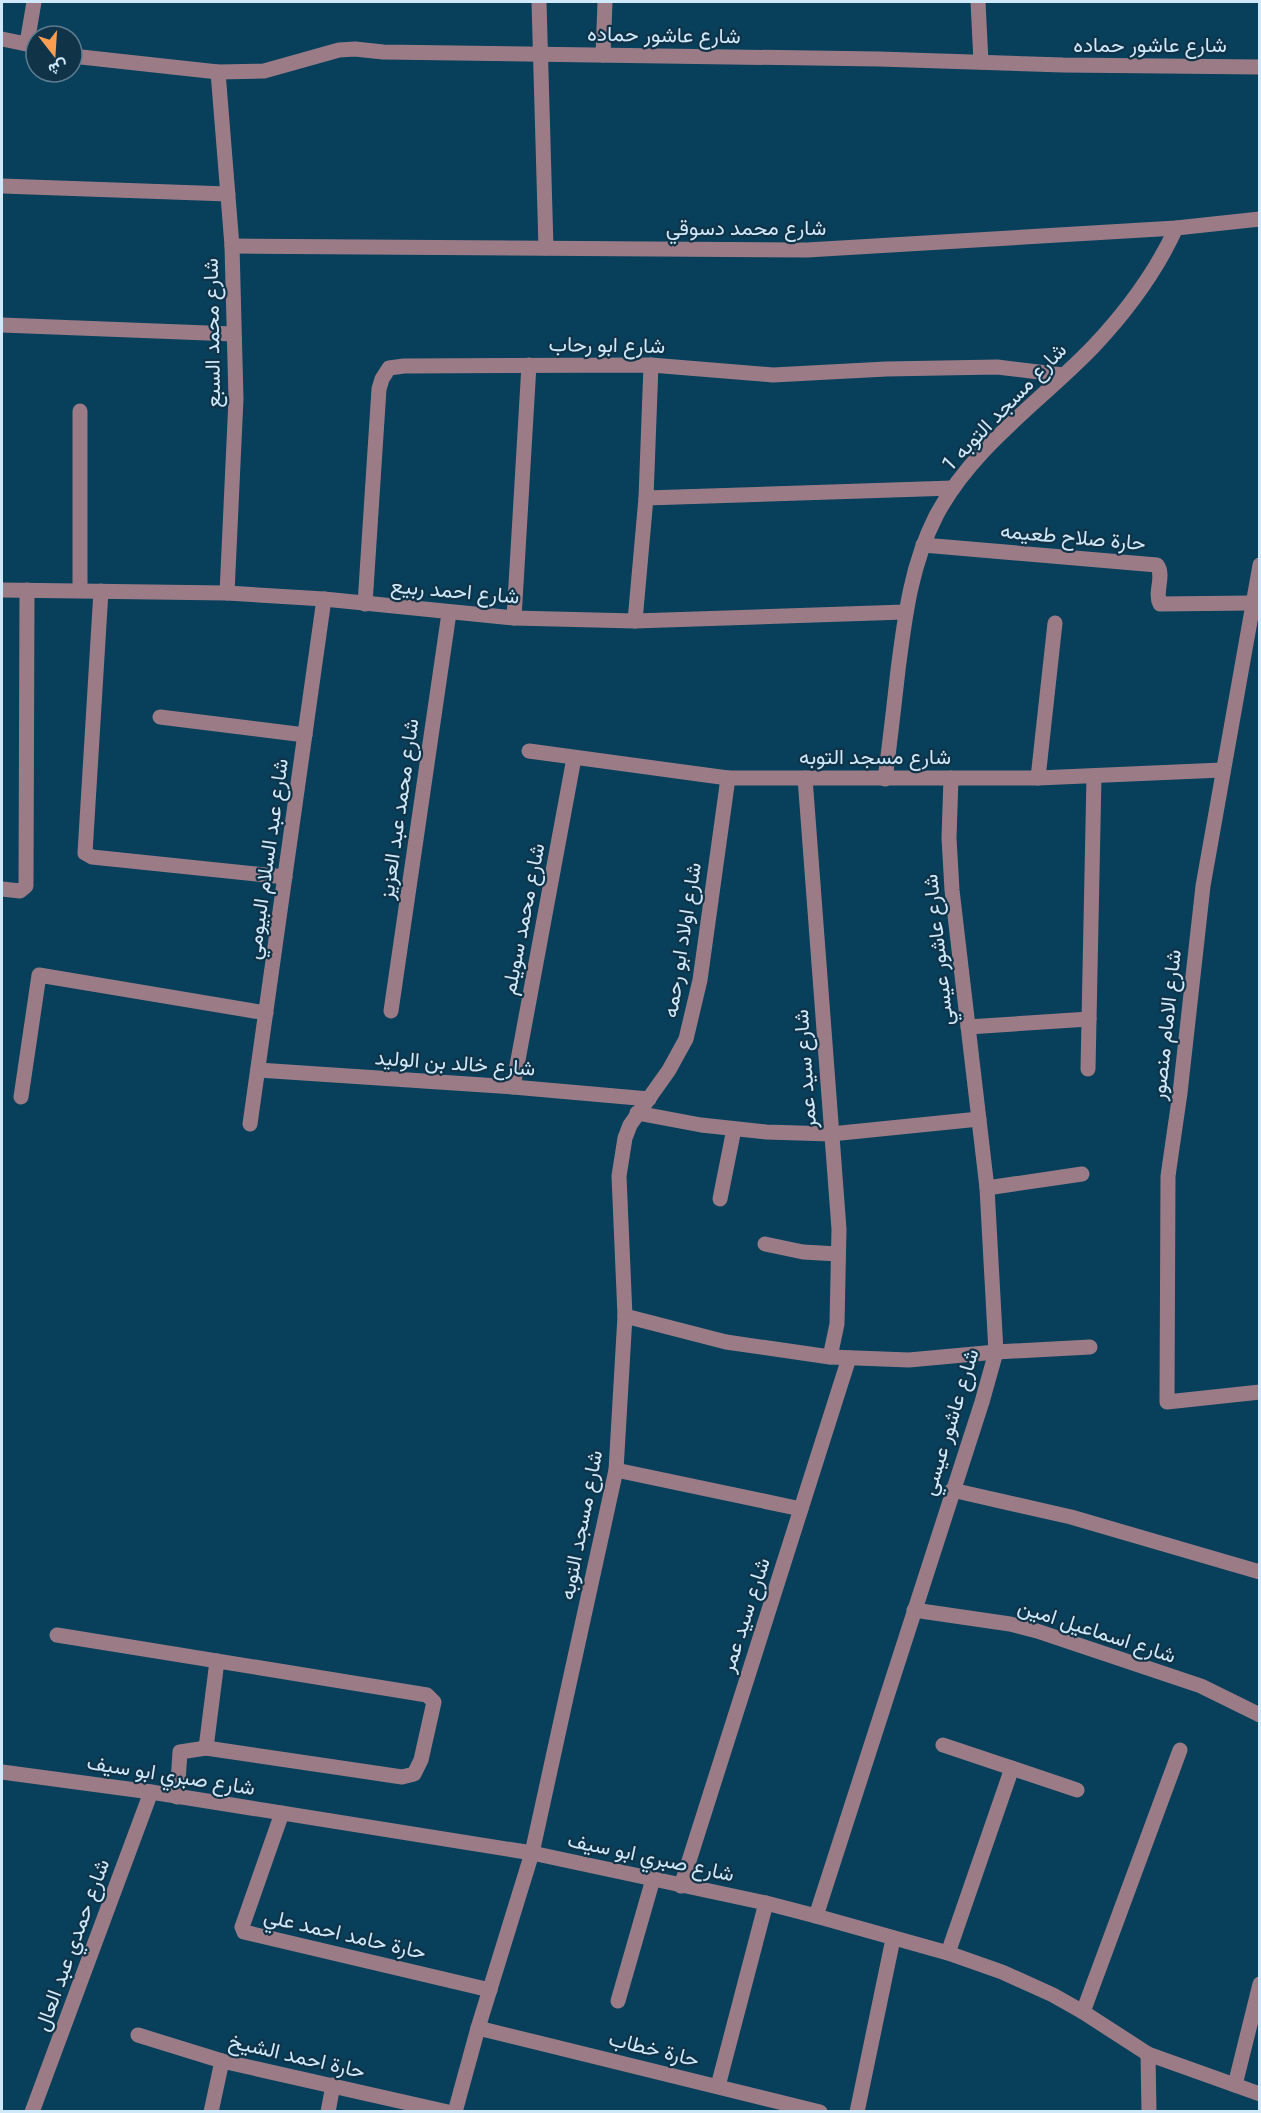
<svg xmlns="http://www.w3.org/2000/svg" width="1261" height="2113" viewBox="0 0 1261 2113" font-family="Roboto,Vazirmatn,sans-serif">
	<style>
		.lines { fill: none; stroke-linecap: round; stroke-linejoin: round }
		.minor { stroke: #9b7c86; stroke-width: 15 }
		.labels { text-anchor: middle; stroke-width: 4.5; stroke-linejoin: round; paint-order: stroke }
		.street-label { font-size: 21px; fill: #cfe9fa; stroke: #103348 }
	</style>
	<rect width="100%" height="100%" fill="#083f5b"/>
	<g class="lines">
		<!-- minor -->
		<g class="minor">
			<path d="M539 2 546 248"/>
			<path d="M978 2 981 62"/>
			<path d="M2 39 36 46"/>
			<path d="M27 43 34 2"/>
			<path d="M603 55 605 2"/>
			<path d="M72 56 218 72 264 71 339 50 355 49 383 52 879 59 1063 65 1260 67"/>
			<path d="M218 72 232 246 236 399 227 593"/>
			<path d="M2 186 228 194"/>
			<path d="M232 246 807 250 1176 228 1260 219"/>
			<path d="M2 325 233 334"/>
			<path d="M80 411V590"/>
			<path d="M646 498 953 488"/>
			<path d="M923 545 1157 565C1165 576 1154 592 1160 604L1252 603"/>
			<path d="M1260 565 1203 886 1180 1093 1168 1176 1167 1402 1260 1392"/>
			<path d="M2 590 227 593 324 599 514 618 635 621 905 612"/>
			<path d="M101 591 85 853 92 857 285 877"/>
			<path d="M365 604 379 389 382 379 389 368 404 366 651 365 773 375 886 369 997 367 1063 375"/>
			<path d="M514 618 529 365"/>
			<path d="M635 621 646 498 651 365"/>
			<path d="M160 717 305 735"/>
			<path d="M529 751 728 778H1038L1222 770"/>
			<path d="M805 778 839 1229 837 1324 830 1357"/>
			<path d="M1038 778 1055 623"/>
			<path d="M885 779C890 742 894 706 898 670 905 616 911 565 936 516 972 447 1040 402 1093 347 1127 311 1156 272 1176 228"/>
			<path d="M2 889 20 891 26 886 27 590"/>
			<path d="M391 1011 449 613"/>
			<path d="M968 1027 1089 1019"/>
			<path d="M1088 1069 1094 776"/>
			<path d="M258 1070 513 1087 649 1099"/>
			<path d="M513 1087 574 758"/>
			<path d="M21 1097 39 975 266 1013"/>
			<path d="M637 1113 701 1125 766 1132 831 1134 979 1119"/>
			<path d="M250 1124 324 599"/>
			<path d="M987 1188 1082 1174"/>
			<path d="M720 1199 734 1129"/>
			<path d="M765 1244 803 1252 838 1254"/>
			<path d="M625 1316 726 1342 830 1357 909 1360 996 1352 1090 1347"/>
			<path d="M616 1470 801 1509"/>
			<path d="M952 1490 1071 1517 1260 1572"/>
			<path d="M914 1610 1010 1624 1037 1631 1201 1686 1260 1715"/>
			<path d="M57 1635 427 1695 434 1702 421 1760 414 1774 402 1777 206 1748 180 1752 177 1797"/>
			<path d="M943 1745 1077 1790"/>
			<path d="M206 1748 217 1661"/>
			<path d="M2 1772 151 1792 532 1853 766 1903 816 1916 948 1953 1002 1972 1053 1995 1083 2012 1148 2054 1260 2094"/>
			<path d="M282 1813 242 1927 244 1932 490 1990"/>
			<path d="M681 1886 849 1358"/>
			<path d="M816 1916 982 1402 996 1352 987 1188 952 890 949 838 951 778"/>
			<path d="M948 1953 1012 1768"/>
			<path d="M618 2001 653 1879"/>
			<path d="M1083 2012 1180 1750"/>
			<path d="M478 2028 820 2112"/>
			<path d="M138 2035 222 2061 448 2112"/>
			<path d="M1148 2054 1149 2112"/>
			<path d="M1235 2085 1260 1984"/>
			<path d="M718 2086 766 1903"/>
			<path d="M32 2112 151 1792"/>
			<path d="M211 2112 222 2061"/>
			<path d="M328 2112 333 2085"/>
			<path d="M455 2112 478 2028 532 1853 616 1470 625 1316 619 1176 625 1138 630 1125 669 1070 686 1039 700 980 728 778"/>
			<path d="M857 2112 893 1939"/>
		</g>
	</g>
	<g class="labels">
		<!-- street labels -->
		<g class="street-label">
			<text transform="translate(664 35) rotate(1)" y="7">شارع عاشور حماده</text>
			<text x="1150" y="52">شارع عاشور حماده</text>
			<text x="746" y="235">شارع محمد دسوقي</text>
			<text transform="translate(212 333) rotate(-91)" y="7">شارع محمد السبع</text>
			<text transform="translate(607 345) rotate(1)" y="7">شارع ابو رحاب</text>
			<text transform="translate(1004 407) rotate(-46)" y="7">شارع مسجد التوبه 1</text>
			<text transform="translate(1073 537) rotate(5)" y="7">حارة صلاح طعيمه</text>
			<text transform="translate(455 591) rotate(5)" y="7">شارع احمد ربيع</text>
			<text x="875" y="764">شارع مسجد التوبه</text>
			<text transform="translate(399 809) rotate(-82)" y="7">شارع محمد عبد العزيز</text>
			<text transform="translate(267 859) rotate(-82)" y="7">شارع عبد السلام البيومي</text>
			<text transform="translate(523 919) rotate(-79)" y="7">شارع محمد سويلم</text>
			<text transform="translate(682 940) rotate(-81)" y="7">شارع اولاد ابو رحمه</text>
			<text transform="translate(938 950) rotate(-96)" y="7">شارع عاشور عيسي</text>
			<text transform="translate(1166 1025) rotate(-84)" y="7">شارع الامام منصور</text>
			<text transform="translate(455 1063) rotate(4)" y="7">شارع خالد بن الوليد</text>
			<text transform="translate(805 1069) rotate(-94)" y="7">شارع سيد عمر</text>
			<text transform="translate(950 1422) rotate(-73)" y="7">شارع عاشور عيسي</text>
			<text transform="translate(581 1525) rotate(-79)" y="7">شارع مسجد التوبه</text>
			<text transform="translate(745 1615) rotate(-72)" y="7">شارع سيد عمر</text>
			<text transform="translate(1097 1631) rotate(18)" y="7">شارع اسماعيل امين</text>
			<text transform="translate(171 1775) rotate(9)" y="7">شارع صبري ابو سيف</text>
			<text transform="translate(651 1857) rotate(12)" y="7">شارع صبري ابو سيف</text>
			<text transform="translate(345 1934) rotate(13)" y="7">حارة حامد احمد علي</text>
			<text transform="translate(72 1945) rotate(-70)" y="7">شارع حمدي عبد العال</text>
			<text transform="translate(654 2049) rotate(14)" y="7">حارة خطاب</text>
			<text transform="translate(297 2056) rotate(13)" y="7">حارة احمد الشيخ</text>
		</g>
	</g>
	<!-- border -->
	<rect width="1261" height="2113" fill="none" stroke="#cfe9fa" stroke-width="6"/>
	<!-- north arrow -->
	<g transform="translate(54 54) rotate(163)"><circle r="28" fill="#103348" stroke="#5c7c8f" stroke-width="1.5"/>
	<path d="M0-4.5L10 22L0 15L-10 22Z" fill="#fb9e52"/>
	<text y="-9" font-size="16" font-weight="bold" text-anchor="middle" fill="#cfe9fa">ش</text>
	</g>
</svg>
